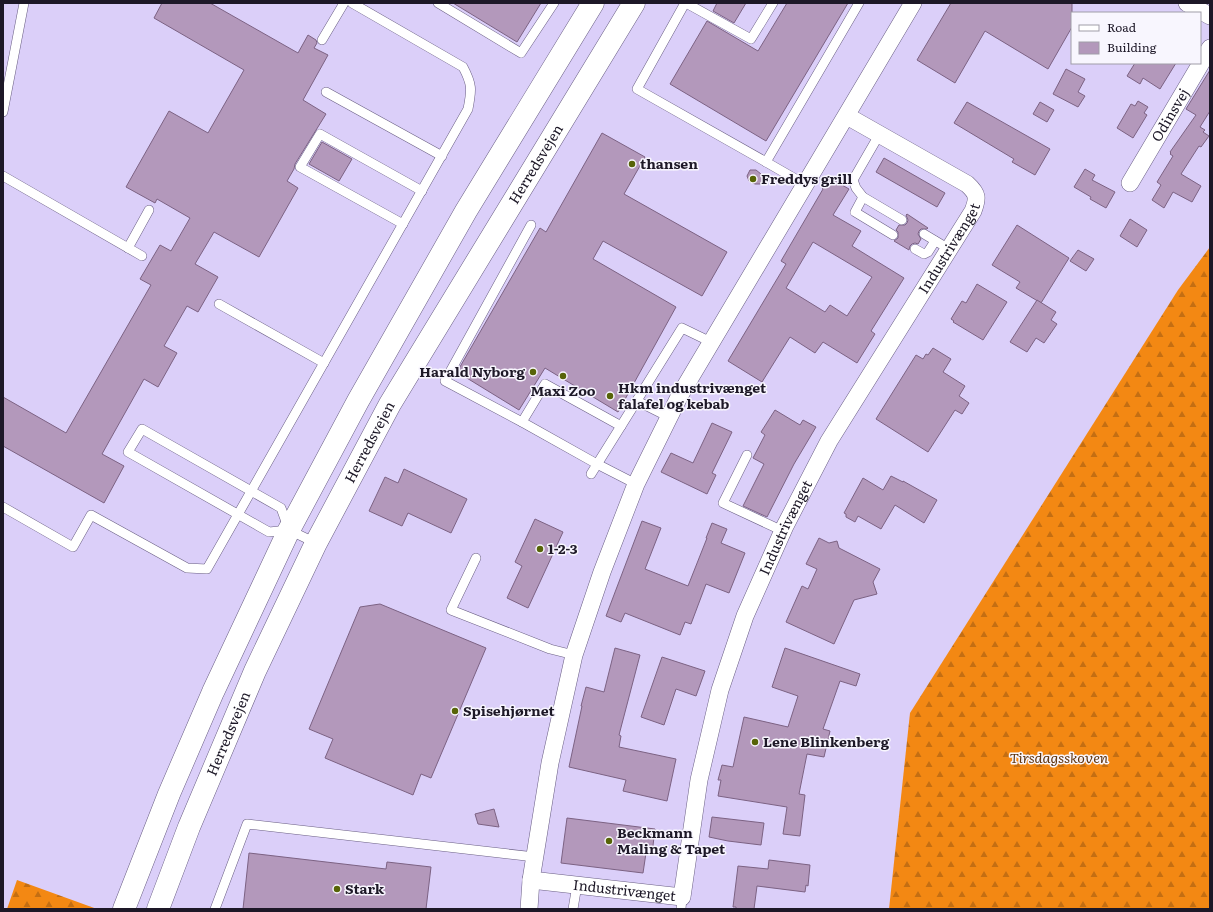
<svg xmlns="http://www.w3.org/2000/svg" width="1213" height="912" viewBox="0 0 1213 912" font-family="Literata,serif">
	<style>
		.forest { fill: url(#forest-firs) }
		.building { fill: #b398bb; stroke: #7c6283; fill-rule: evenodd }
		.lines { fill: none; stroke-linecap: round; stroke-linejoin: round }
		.lane-casing { stroke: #6a5f84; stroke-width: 10 }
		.street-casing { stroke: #6a5f84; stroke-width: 18 }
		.secondary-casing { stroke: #6a5f84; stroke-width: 23 }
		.lane { stroke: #fff; stroke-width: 9 }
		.street { stroke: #fff; stroke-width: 17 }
		.secondary { stroke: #fff; stroke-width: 22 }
		.poi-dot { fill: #576408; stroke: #f8f6fe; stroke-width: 1.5 }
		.labels { text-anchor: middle; stroke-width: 3; stroke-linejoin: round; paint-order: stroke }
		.street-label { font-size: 14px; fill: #1d1827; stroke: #f8f6fe }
		.poi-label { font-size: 14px; font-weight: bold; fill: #1d1827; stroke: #f8f6fe; text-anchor: start }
		.park-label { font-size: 14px; font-style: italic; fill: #5f340d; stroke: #f8f6fe }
	</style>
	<defs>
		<pattern id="forest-firs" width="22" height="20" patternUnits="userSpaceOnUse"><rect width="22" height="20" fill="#f38813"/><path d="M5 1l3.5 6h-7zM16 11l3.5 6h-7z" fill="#c46e12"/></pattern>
	</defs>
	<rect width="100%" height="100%" fill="#dbcff9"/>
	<!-- forest -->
	<g class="forest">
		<path d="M1210 247V909H889L910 713 1178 290Z"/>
		<path d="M17 880 97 909H7Z"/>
	</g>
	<!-- building -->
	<g class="building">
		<path d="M162 3H210L298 53 308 35 316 40 317 43 314 48 328 55 303 100 326 114 295 164 294 169 287 181 298 188 259 257 214 232 195 264 218 277 198 312 187 306 164 346 177 353 158 387 144 379 102 454 124 466 104 503 3 446V397L66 433 151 285 140 279 160 245 171 251 190 218 157 199 155 203 126 187 169 111 208 133 244 70 154 18Z"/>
		<path d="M453 3H541L517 42Z"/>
		<path d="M717 3H746L734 23 713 11Z"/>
		<path d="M787 3H848L766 141 670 84 707 21 758 51Z"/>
		<path d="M951 3H1072V27L1048 69 985 31 955 83 917 60Z"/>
		<path d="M1135 63H1176L1160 89 1143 78 1140 84 1127 76Z"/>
		<path d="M1066 69 1085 79 1078 92 1085 96 1078 107 1053 94Z"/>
		<path d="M1210 70V111L1200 127 1205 130 1203 132 1209 136 1201 147 1199 146 1181 174 1201 186 1192 202 1173 192 1164 208 1152 200 1161 185 1157 182 1173 156 1170 154 1171 153 1170 152 1196 115 1186 109Z"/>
		<path d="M1138 101 1148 107 1144 113 1147 115 1133 138 1117 128 1131 104 1135 106Z"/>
		<path d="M967 102 1050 149 1035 175 1012 162 1014 159 954 123Z"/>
		<path d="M1040 102 1054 110 1047 122 1033 114Z"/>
		<path d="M602 133 645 157 624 194 727 252 702 296 603 241 593 259 676 307 618 412 545 368 519 410 457 372 540 228 546 232Z"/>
		<path d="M322 142 352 159 339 181 309 164Z"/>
		<path d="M884 158 945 193 937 207 876 172Z"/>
		<path d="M1085 169 1095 175 1092 180 1115 192 1106 208 1090 199 1091 197 1074 187Z"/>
		<path d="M750 170H756L761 174 764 179 761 184H755L749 181 747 176Z"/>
		<path d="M828 177 849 189 833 215 861 231 852 246 904 278 871 331 875 334 857 363 823 342 815 353 790 337 762 382 728 361 786 264 781 261 823 189 822 188ZM813 242 872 277 847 316 830 305 825 312 786 288Z"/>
		<path d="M907 214 928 228 927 229H921L919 231 918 234 921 239 918 244 915 243 912 244 910 246 909 250 894 241 898 238V232L896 230 899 225H905L907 223 908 220 906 215Z"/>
		<path d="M1130 219 1147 230 1137 247 1120 236Z"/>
		<path d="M1017 225 1069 258 1041 303 1016 288 1020 282 992 265Z"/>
		<path d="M1078 250 1094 259 1086 271 1070 261Z"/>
		<path d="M977 284 1007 302 983 340 953 322 954 321 951 319 962 301 966 303Z"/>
		<path d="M1037 300 1056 312 1051 320 1057 324 1044 343 1036 338 1027 352 1010 342Z"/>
		<path d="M933 348 951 359 943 372 965 386 959 396 969 403 962 414 955 410 928 452 876 419 916 355 923 359 926 354 928 355Z"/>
		<path d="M775 410 800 425 803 420 816 427 794 464 767 517 743 506 764 464 753 458 765 435 761 432Z"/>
		<path d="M712 423 732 432 712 473 716 475 707 494 661 472 671 453 693 463Z"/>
		<path d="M404 469 467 499 451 533 408 513 402 526 369 511 385 477 398 483Z"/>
		<path d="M891 476 903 482V481L937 500 924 523 895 505 881 529 858 516 855 522 846 517V514L844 513 863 478 883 490Z"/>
		<path d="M535 519 563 532 528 608 507 598 522 566 515 562Z"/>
		<path d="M642 521 661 528 645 569 688 586 707 538H706L712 523 727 529 721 543 745 553 729 593 706 584 691 624 685 622 680 635 625 613 621 622 606 616Z"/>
		<path d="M819 538 829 543 837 541 839 548 880 569 873 582 877 594 854 600 834 644 786 622 802 586 808 589 817 569 806 564Z"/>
		<path d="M380 604 486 648 431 778 421 774 413 795 325 758 333 739 309 729 360 607Z"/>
		<path d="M615 648 640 655 619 735 621 736 619 747 676 759 667 801 623 791 626 780 569 767 582 706H581L586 687 604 692Z"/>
		<path d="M785 648 860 674 856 686 840 681 823 729 830 731 824 757 807 754 799 794 805 795 800 836 783 834 787 807 718 796 721 780H718L722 765 733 767 744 717 788 727 798 696 772 687Z"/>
		<path d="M662 657 705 671 696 696 676 689 664 725 641 717Z"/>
		<path d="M494 809 499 827 478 824 475 814Z"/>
		<path d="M712 817 764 823 761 845 728 841 709 837Z"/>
		<path d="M567 818 655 829 652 854 646 853 643 873 561 863Z"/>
		<path d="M249 853 386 869 387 862 431 867 426 909H243Z"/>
		<path d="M769 860 810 865 808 886 806 885 805 892 757 886 754 909H736V907H733L738 866 768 869Z"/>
	</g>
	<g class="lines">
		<defs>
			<g id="lane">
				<path d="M438 3 521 53 554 3"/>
				<path d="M685 3 637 89 766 162 859 3"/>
				<path d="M686 3 751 39 773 3"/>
				<path d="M322 40 344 3"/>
				<path d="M326 92 442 156"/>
				<path d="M3 112 24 3"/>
				<path d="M879 135 853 180 856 188 863 197 902 220"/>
				<path d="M766 162 806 185"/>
				<path d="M3 176 142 256"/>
				<path d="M863 197 855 212 893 235"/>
				<path d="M403 224 300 167 320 134 422 191"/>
				<path d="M531 225 445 381 522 422 597 464 636 484"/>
				<path d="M924 234 949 249"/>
				<path d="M128 248 149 210"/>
				<path d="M915 249 924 254 928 252 935 241"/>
				<path d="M219 304 324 363"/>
				<path d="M637 401 669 417"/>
				<path d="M522 422 545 384 621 426 591 474"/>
				<path d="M621 426 682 328 711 342"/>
				<path d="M142 429 281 508 289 530 269 532 128 452Z"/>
				<path d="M747 455 723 503 783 531"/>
				<path d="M3 507 73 547 91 515 187 568 207 569 468 109C472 89 472 84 463 67L352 3"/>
				<path d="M289 530 316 543"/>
				<path d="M476 558 451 610 550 649 574 655"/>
				<path d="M215 909 247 824 535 857"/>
				<path d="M573 909 577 885"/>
				<path d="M681 909 682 897"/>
			</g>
			<g id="street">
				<path d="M1187 3 1210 16"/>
				<path id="s1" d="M1130 183 1210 48"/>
				<path id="s2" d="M531 880 682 897 699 780 720 690 745 616 785 526 829 441 973 211C978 198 978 194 967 184L847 116"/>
				<path d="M529 909 531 880 550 763 574 655 602 572 636 484 680 395 913 3"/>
			</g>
			<g id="secondary">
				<path d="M124 909 169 794 213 692 289 530 358 401 466 211 593 3"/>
				<path id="s3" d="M158 909 189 827 255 671 316 543 390 404 634 3"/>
			</g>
		</defs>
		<!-- lane casing -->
		<use href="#lane" class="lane-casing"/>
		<!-- street casing -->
		<use href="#street" class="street-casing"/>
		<!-- secondary casing -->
		<use href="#secondary" class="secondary-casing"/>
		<!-- lane -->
		<use href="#lane" class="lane"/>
		<!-- street -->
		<use href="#street" class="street"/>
		<!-- secondary -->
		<use href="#secondary" class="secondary"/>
	</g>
	<!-- markers -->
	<g class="poi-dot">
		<circle cx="632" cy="164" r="4"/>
		<circle cx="753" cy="179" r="4"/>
		<circle cx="533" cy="372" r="4"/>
		<circle cx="563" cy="376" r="4"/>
		<circle cx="610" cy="396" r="4"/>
		<circle cx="540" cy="549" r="4"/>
		<circle cx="455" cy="711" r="4"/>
		<circle cx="755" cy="742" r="4"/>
		<circle cx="609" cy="841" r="4"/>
		<circle cx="337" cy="889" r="4"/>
	</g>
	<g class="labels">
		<!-- street labels -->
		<g class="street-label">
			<text dy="5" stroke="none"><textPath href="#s1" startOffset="79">Odinsvej</textPath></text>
			<text dy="5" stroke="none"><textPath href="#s3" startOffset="837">Herredsvejen</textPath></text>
			<text dy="5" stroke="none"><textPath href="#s2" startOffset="862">Industrivænget</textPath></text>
			<text dy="5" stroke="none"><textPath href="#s3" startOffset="513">Herredsvejen</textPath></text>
			<text dy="5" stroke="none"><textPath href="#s2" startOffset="538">Industrivænget</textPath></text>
			<text dy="5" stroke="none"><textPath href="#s3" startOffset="189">Herredsvejen</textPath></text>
			<text dy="5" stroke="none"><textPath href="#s2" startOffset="94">Industrivænget</textPath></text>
		</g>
		<!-- poi labels -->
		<g class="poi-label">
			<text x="640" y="169">thansen</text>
			<text x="761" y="184">Freddys grill</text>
			<text x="525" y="377" text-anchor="end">Harald Nyborg</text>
			<text x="618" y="393">Hkm industrivænget<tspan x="618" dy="16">falafel og kebab</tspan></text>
			<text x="563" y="396" text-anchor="middle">Maxi Zoo</text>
			<text x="548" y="554">1-2-3</text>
			<text x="463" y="716">Spisehjørnet</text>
			<text x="763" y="747">Lene Blinkenberg</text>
			<text x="617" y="838">Beckmann<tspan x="617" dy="16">Maling &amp; Tapet</tspan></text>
			<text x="345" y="894">Stark</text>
		</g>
		<!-- park labels -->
		<g class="park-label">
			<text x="1059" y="763">Tirsdagsskoven</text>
		</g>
	</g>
	<!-- border -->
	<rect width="1213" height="912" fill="none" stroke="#1d1827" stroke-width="8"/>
	<!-- legend -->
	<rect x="1071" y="12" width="130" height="52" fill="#f8f6fe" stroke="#a09da8"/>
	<rect x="1079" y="25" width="20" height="6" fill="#ffffff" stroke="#a09da8"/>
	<text x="1107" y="32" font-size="12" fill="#1d1827">Road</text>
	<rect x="1079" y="42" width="20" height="12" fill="#b398bb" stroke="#a09da8"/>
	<text x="1107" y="52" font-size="12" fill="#1d1827">Building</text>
</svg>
